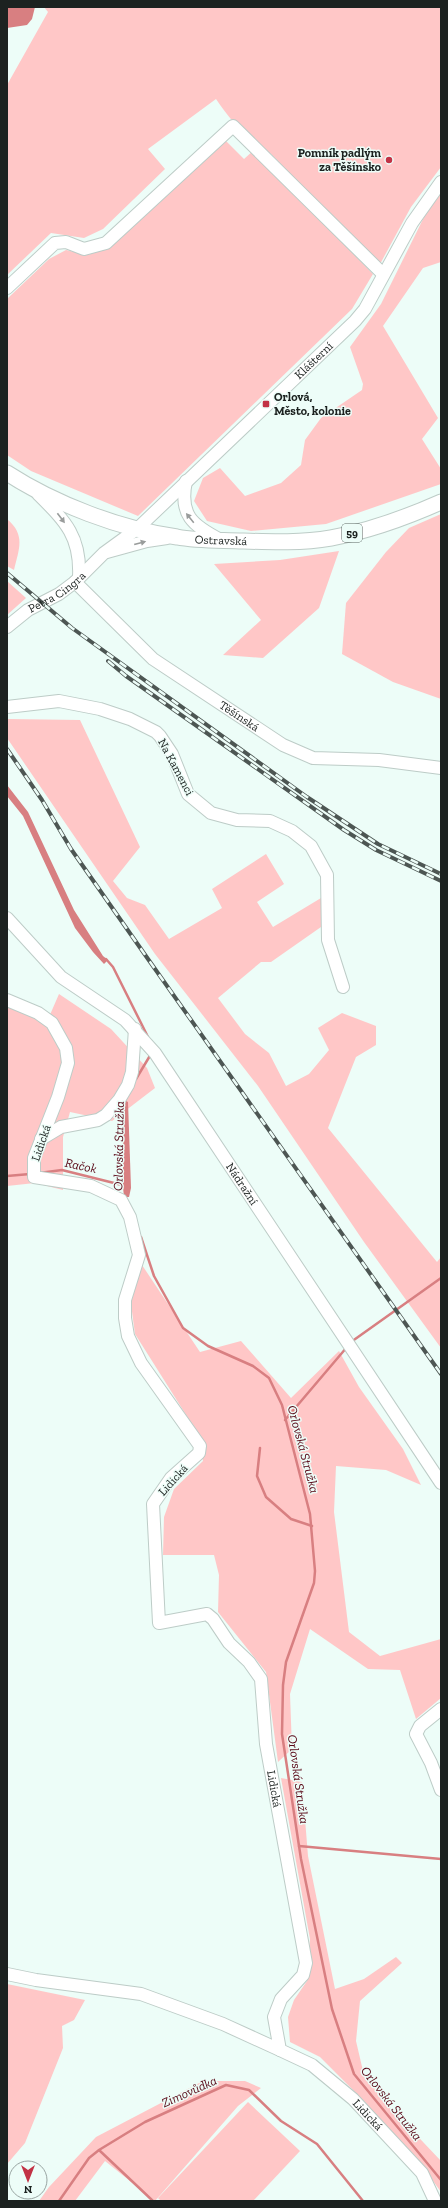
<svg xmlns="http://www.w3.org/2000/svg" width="448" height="2208" viewBox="0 0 448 2208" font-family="'Zilla Slab',serif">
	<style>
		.green { fill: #ffc7c7 }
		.water { fill: #d87f81 }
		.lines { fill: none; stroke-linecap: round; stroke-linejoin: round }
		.stream { stroke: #d87f81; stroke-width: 2.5 }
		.minor-casing { stroke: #bdccc7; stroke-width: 14 }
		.major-casing { stroke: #bdccc7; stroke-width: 17 }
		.minor { stroke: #fff; stroke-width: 12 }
		.major { stroke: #fff; stroke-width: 15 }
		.rail-casing { stroke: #4d5653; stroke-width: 4 }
		.rail { stroke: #edfdf8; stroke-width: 2.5; stroke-dasharray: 8; stroke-linecap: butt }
		.oneway { fill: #999c9b }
		.poi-dot { fill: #c23245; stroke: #edfdf8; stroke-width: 1.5 }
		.labels { text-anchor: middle; stroke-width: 3; stroke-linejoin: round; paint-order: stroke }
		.shield { fill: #edfdf8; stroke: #5b6461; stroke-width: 1 }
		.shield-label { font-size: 11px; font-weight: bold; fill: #1c2220 }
		.poi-label { font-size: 12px; font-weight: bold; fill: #1c2220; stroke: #edfdf8; text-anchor: end }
		.street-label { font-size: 12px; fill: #1c2220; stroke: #edfdf8 }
		.water-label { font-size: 13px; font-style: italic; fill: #580615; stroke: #edfdf8 }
	</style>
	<rect width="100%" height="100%" fill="#edfdf8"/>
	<!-- green -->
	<g class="green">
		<path d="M44 7H441V167L411 207 379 266 271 154C249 141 230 120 216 99L148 149 165 169 103 229 84 238 51 233 7 275V85L48 12Z"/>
		<path d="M225 140 244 159 254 150 373 274 352 309 138 516 31 471 7 455V299L49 259 66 250 87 255 109 248Z"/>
		<path d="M441 189V262L423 268 383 326 438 418 422 439 441 469V484L326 524 251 531 207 521 194 501 203 478 220 468 245 496 281 483 301 465 305 440 321 418 362 390 363 384 350 347 381 304 434 197Z"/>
		<path d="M441 514V699L393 682 342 654 346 603 386 552 409 528Z"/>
		<path d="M7 519C26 535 19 549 14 570L7 566Z"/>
		<path d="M339 551 319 608 263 658 223 655 261 620 214 564 280 560Z"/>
		<path d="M7 581 26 598 7 615Z"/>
		<path d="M7 719 80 720 140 847 113 881 127 898 145 905 169 939 222 908 212 889 266 854 284 884 257 902 273 927 321 898V927L271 962H261L218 998 245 1034 269 1053 286 1086 309 1074 329 1050 318 1028 342 1013 376 1026V1045L356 1057 328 1128 437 1262 441 1257V1348L364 1242 258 1086 155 954 7 738Z"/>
		<path d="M59 994 111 1029 147 1068 155 1088 112 1121 70 1112 63 1137V1190L35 1183 7 1186V1005L46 1024Z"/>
		<path d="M140 1262 200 1352 241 1341 291 1398 339 1351 359 1387 403 1449 421 1485 386 1470 336 1466 334 1512 349 1632 380 1656 441 1639V1698L416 1719 400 1670 368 1669 310 1629 290 1694 292 1749 278 1762 266 1672 218 1612 219 1575 214 1555H163L164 1517 174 1489 203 1461 200 1437 135 1334 131 1304Z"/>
		<path d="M281 1778 302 1782 308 1856 335 1989 364 1979 396 1957 402 1963 360 2001 356 2041 363 2071 388 2105 441 2161V2192L428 2174 363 2100 320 2057 290 2042 288 2017 294 2000 307 1981 310 1939Z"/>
		<path d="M7 1984 85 2000 74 2020 62 2026 63 2048 25 2143 7 2164Z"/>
		<path d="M203 2081H245L261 2088 238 2106 155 2201 105 2161 75 2201H39L49 2187 96 2137Z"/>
		<path d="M248 2102 300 2151 253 2201H161L158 2198Z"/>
	</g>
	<!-- water -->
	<g class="water">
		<path d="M35 7 32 19 27 25 7 28V8Z"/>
		<path d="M7 785 28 812 74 910 103 956 108 960 104 964 93 952 75 928 23 816 7 796Z"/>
		<path d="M126 1101 128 1102 131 1188 129 1197H124L123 1187V1102Z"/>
	</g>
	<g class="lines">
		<!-- stream -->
		<g class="stream">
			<path d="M106 959 113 967 148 1037"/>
			<path d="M136 1079 151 1054"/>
			<path d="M39 1173 62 1170 126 1186"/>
			<path d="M7 1176 30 1174"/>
			<path d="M141 1237 154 1276 183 1328 208 1346 253 1366 269 1378 282 1405 310 1514 315 1571 314 1583 286 1662 283 1685 282 1734 301 1859 332 2009 354 2074 441 2180"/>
			<path d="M351 1342 441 1278"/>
			<path d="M285 1420 347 1347"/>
			<path d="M260 1448 257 1476 266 1497 291 1519 312 1526"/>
			<path d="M299 1846 441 1859"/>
			<path d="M99 2150 153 2201"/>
			<path d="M59 2201 89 2158 99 2150 145 2122 226 2085 249 2090 281 2121 317 2144 363 2201"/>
		</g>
		<defs>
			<g id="minor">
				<path d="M7 288 55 243 66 242 84 249 106 243 233 126 383 274"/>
				<path d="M186 481C179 515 192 525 221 540"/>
				<path d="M38 494C65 521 81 536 79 577"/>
				<path d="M107 552 147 541 167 538"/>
				<path id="s1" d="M75 582 153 659 283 745 313 758 379 760 441 768"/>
				<path id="s2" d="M7 627 28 610 59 594 75 582 104 553 137 529 355 321 365 309 412 223 441 182"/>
				<path d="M7 707 59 701 100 709 130 719 156 732 160 736 172 754 188 794 211 813 237 820 270 821 292 831 311 846 327 875 328 940 343 987"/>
				<path id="s3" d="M7 918 61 977 125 1020 155 1053 441 1483"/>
				<path id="s4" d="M7 1000 38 1013 52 1023 66 1048 68 1063 58 1097 34 1158V1177L91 1186 121 1200 130 1217 139 1255 125 1300V1318L128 1336 141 1363 200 1446 199 1453 171 1478 153 1504 159 1623 207 1614 213 1619 229 1643 249 1662 261 1679 266 1744 306 1963 303 1975 281 1999 274 2017 280 2050 312 2065 353 2099 422 2173 435 2201"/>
				<path d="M41 1139 61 1127 98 1120 106 1115 119 1100 128 1085 132 1072 135 1029"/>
				<path d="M441 1709 420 1726 416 1734 431 1763 441 1790"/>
				<path d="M7 1974 36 1980 141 1994 223 2024 280 2050"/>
			</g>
			<g id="major">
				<path id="s5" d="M7 473C55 504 120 529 177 537 198 541 221 540 243 541 273 542 302 543 331 538 369 531 405 518 441 502"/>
			</g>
		</defs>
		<!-- minor casing -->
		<use href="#minor" class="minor-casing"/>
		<!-- major casing -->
		<use href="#major" class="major-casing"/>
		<!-- minor -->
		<use href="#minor" class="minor"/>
		<!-- major -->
		<use href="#major" class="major"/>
		<defs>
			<g id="rail">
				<path d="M7 573 72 628 307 797 378 844 441 874"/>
				<path d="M108 661 126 676 344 830 376 850 441 881"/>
				<path d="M7 749 42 800 71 849 148 959 441 1374"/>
			</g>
		</defs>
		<!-- rail casing -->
		<use href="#rail" class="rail-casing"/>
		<!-- rail -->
		<use href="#rail" class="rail"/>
	</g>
	<!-- one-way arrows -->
	<defs><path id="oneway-solid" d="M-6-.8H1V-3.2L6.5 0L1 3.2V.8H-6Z"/></defs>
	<g class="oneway">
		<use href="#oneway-solid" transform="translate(61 518) rotate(53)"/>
		<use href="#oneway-solid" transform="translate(190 518) rotate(-129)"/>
		<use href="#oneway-solid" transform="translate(140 543) rotate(-15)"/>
	</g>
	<!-- markers -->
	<g class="poi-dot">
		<circle cx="389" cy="160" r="4"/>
		<rect x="262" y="400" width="8" height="8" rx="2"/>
	</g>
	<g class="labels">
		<!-- shield labels -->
		<rect class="shield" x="342" y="524" width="20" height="18" rx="3"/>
		<g class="shield-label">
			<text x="352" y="537">59</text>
		</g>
		<!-- poi labels -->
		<g class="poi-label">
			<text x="381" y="157">Pomník padlým<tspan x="381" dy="14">za Těšínsko</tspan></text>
			<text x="274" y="401" text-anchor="start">Orlová,<tspan x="274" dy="14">Město, kolonie</tspan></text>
		</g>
		<!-- street labels -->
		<g class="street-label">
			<text dy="4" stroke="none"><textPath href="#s2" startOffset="408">Klášterní</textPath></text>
			<text dy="4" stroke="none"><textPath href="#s5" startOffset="227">Ostravská</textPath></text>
			<text dy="4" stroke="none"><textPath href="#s2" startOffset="61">Petra Cingra</textPath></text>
			<text dy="4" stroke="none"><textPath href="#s1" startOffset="213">Těšínská</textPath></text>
			<text transform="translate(176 767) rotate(62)" y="4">Na Kamenci</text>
			<text transform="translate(41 1143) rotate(-71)" y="4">Lidická</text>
			<text dy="4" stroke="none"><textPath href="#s3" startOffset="359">Nádražní</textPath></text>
			<text transform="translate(173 1480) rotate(-48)" y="4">Lidická</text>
			<text dy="4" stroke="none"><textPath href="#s4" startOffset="1019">Lidická</textPath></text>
			<text dy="4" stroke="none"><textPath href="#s4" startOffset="1404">Lidická</textPath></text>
		</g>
		<!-- water labels -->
		<g class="water-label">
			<text transform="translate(118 1146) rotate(-89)" y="5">Orlovská Stružka</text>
			<text transform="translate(81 1165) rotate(12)" y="5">Račok</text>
			<text transform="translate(304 1449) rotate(75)" y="5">Orlovská Stružka</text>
			<text transform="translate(299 1779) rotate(82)" y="5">Orlovská Stružka</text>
			<text transform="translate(189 2091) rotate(-24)" y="5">Zimovůdka</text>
			<text transform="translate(392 2103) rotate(52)" y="5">Orlovská Stružka</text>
		</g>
	</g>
	<!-- border -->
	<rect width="448" height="2208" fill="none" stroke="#1c2220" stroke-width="16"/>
	<!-- north arrow -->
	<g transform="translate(28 2180) rotate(180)"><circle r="19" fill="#edfdf8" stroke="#99a5a2"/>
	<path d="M0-3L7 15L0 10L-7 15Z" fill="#c23245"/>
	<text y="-6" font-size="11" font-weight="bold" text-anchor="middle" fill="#1c2220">N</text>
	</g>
</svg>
